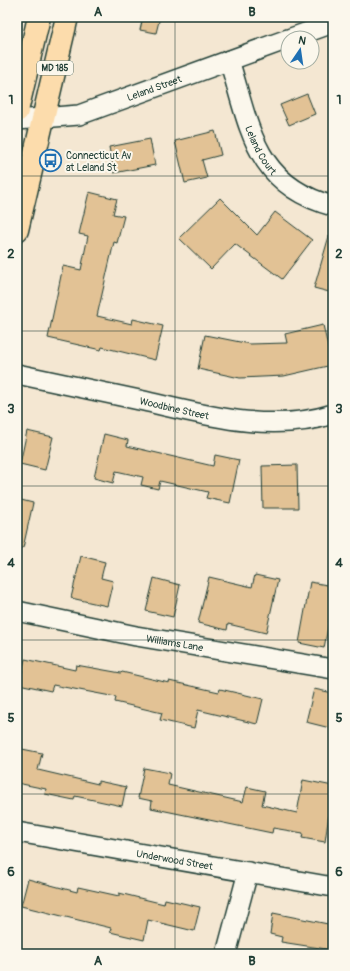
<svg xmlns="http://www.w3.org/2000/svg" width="350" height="971" viewBox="0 0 350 971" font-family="Pangolin,sans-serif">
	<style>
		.building { fill: #e2c295; stroke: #1f3d34 }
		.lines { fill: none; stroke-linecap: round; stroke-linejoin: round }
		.minor-casing { stroke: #1f3d34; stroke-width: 22 }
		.major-casing { stroke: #1f3d34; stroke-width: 25 }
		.minor { stroke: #fbf7ec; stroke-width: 19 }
		.major { stroke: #fcdcac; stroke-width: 22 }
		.grid { fill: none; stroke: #1f3d34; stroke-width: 1; stroke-opacity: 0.55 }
		.labels { text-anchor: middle; stroke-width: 4; stroke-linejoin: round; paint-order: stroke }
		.shield { fill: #fbf7ec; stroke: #61756b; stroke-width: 1 }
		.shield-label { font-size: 9px; font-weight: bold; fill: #1f3d34 }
		.street-label { font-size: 10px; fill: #1f3d34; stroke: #fbf7ec }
		.poi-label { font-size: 10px; fill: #1f3d34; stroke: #fbf7ec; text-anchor: start }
		.neatline { fill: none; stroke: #1f3d34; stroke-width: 1.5 }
		.grid-label { font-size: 13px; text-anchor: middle; font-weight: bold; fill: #1f3d34 }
	</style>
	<rect width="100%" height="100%" fill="#f4e7d2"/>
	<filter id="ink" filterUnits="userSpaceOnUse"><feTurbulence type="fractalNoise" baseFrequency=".025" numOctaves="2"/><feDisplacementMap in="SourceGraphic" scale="8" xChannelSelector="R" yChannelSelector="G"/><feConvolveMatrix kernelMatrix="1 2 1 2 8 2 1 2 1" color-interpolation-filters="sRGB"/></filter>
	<g filter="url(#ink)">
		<!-- building -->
		<g class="building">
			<path d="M143 17H160L156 33 140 30Z"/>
			<path d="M307 94 315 114 289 125 280 105Z"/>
			<path d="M215 131 221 155 202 160 207 178 185 183 175 141Z"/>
			<path d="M150 139 155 165 114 173 109 147Z"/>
			<path d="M89 192 117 199 113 214 124 216 117 243 114 242 97 316 132 324 133 319 163 326 155 360 102 347 101 350 48 338 63 266 81 270 88 236 79 234Z"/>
			<path d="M220 198 257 235 275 212 312 240 282 279 235 244 211 269 179 238Z"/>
			<path d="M329 236H333V293L314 288Z"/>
			<path d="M323 325 332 365 284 376 240 378 198 369 205 335 250 344 287 343 285 334Z"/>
			<path d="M27 431 53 437 45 470 20 464Z"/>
			<path d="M104 434 128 440 127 446 213 466 215 455 239 460 230 503 206 498 208 492 160 481 158 489 141 485 143 477 116 471 113 483 94 478Z"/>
			<path d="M297 465 298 508H263L262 466Z"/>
			<path d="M17 499 33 503 23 548H17Z"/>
			<path d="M81 556 105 562 101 578 113 581 107 606 71 598Z"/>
			<path d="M255 575 278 580 266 633 228 624 227 630 198 623 209 577 252 587Z"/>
			<path d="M154 578 180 585 173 617 146 611Z"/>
			<path d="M310 582 333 586V601L324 648 299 643Z"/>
			<path d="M25 659 75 670 76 665 121 673 122 672 169 683V681L219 692 220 689 263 699 257 724 198 710 194 728 160 720 162 713 115 702 116 697 53 685 51 691 19 684Z"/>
			<path d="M314 689 333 693V713L330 728 306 722Z"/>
			<path d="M17 748 42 753 38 770 98 784V781L126 787 122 806 75 796 74 800 45 794 46 789 17 783Z"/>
			<path d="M144 768 170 773 168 785 243 802 247 787 265 791 262 805 297 813 303 780 333 786 325 842 302 838 303 833 273 828 272 833 151 808 152 801 138 798Z"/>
			<path d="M28 879 77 892 78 887 119 896V893L164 904 165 899 200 907 194 931 148 920 144 940 110 932 111 928 21 906Z"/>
			<path d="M273 913 333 925V950L281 942 282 937 270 934Z"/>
		</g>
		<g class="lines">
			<defs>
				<g id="minor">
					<path d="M291 38 333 23"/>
					<path id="s1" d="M229 60C250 127 254 185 333 206"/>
					<path id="s2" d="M17 120 79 115 288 39"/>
					<path id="s3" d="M17 374C59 383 102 392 144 401 205 415 271 434 333 414"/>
					<path id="s4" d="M17 611 136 636 333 669"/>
					<path id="s5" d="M17 832 333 887"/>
					<path d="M226 954 248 872"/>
				</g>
				<g id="major">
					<path d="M17 111 39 17"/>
					<path d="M17 230 67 17"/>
				</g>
			</defs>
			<!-- minor casing -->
			<use href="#minor" class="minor-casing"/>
			<!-- major casing -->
			<use href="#major" class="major-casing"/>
			<!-- minor -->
			<use href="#minor" class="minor"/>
			<!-- major -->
			<use href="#major" class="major"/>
		</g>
	</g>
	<!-- grid -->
	<path class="grid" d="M175 17V954M17 176H333M17 331H333M17 486H333M17 640H333M17 794H333"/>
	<!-- icons -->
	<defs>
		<symbol id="bus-ring" viewBox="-11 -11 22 22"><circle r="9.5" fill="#fbf7ec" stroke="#1f6fb2" stroke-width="1.5"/><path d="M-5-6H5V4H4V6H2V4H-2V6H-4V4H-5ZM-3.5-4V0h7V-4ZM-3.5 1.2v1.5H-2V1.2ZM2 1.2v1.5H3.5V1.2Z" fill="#1f6fb2"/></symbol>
	</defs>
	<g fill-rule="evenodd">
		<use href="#bus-ring" x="38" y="148" width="25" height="25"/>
	</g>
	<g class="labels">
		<!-- shield labels -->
		<rect class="shield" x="37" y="61" width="36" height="14" rx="3"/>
		<g class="shield-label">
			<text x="55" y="71">MD 185</text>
		</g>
		<!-- street labels -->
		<g class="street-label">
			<text dy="4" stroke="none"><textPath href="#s2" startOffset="142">Leland Street</textPath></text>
			<text dy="4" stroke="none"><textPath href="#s1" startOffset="96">Leland Court</textPath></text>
			<text dy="4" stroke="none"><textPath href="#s3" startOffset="161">Woodbine Street</textPath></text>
			<text dy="4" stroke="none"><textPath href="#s4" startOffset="161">Williams Lane</textPath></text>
			<text dy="4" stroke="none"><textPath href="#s5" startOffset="160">Underwood Street</textPath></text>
		</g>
		<!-- poi labels -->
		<g class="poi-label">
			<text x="66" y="159">Connecticut Av<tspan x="66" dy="12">at Leland St</tspan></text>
		</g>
	</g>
	<!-- margin -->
	<rect width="350" height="971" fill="none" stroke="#fbf7ec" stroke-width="44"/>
	<!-- north arrow -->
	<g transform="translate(300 50) rotate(13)"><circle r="19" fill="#fbf7ec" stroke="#a3ada2"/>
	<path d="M0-3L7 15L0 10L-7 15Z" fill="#1f6fb2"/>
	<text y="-6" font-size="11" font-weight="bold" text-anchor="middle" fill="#1f3d34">N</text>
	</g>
	<rect x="22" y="22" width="306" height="927" class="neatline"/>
	<g class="grid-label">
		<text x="98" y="16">A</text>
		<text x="252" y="16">B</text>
		<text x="11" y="104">1</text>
		<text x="339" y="104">1</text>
		<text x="11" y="258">2</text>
		<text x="339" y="258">2</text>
		<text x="11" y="413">3</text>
		<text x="339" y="413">3</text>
		<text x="11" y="567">4</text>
		<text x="339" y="567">4</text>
		<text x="11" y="722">5</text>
		<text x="339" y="722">5</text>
		<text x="11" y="876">6</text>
		<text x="339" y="876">6</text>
		<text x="98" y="965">A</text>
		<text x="252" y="965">B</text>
	</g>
</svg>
